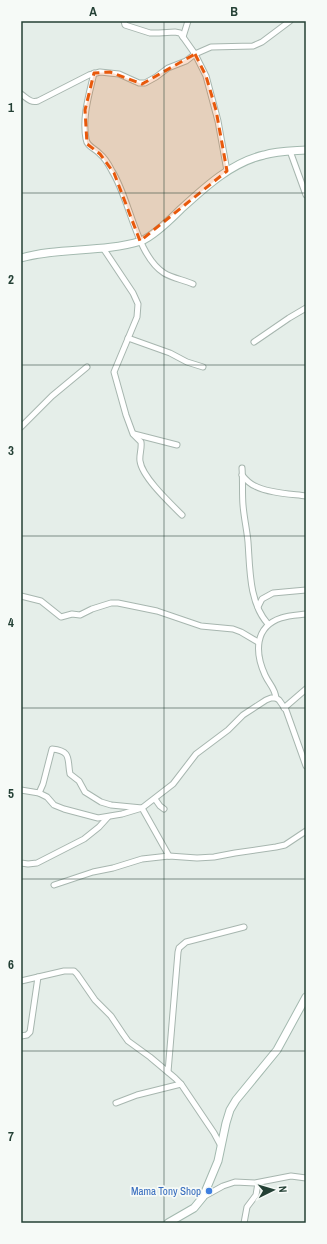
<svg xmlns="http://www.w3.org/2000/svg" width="327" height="1244" viewBox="0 0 327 1244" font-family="'Archivo Narrow',sans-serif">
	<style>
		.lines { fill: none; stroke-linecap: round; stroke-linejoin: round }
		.street-casing { stroke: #a7b6af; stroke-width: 7 }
		.secondary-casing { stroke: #a3b9af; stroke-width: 9 }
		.street { stroke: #fff; stroke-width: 5 }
		.secondary { stroke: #fff; stroke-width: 7 }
		.marked { fill: #e8590c; fill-opacity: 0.2; stroke: #e8590c; stroke-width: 3; stroke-dasharray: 8 5; stroke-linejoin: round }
		.grid { fill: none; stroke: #244035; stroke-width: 1; stroke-opacity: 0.55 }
		.shop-dot { fill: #3f7fe0; stroke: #f6faf7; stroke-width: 1.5 }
		.labels { text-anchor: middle; stroke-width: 3.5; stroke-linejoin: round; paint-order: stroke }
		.shop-label { font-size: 11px; fill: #366cbe; stroke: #f6faf7; text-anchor: end }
		.neatline { fill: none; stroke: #244035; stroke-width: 1.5 }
		.grid-label { font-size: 13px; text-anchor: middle; font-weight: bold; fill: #244035 }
	</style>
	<rect width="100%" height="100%" fill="#e5eee9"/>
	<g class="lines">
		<defs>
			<g id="street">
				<path d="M124 21 125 25 150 33H159L175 32 180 33 183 37 195 54 206 76 218 121 227 171"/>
				<path d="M183 37 188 21"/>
				<path d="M94 73C89 95 82 117 86 139 87 147 95 148 100 154 105 158 109 165 112 171 130 199 136 255 164 273 172 278 184 280 193 284"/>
				<path d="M21 94C27 98 30 103 38 101L89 75 100 72 119 74 139 83H145L156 77 168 68 186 61 195 54 211 47 253 46 262 42 290 21"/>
				<path d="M290 151 306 195"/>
				<path d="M103 248 133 293 138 304 137 317 114 372 126 415 133 434 141 442C142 449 139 455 140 461 142 477 170 503 182 515"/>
				<path d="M128 338 170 353 187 362 203 367"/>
				<path d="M254 342 289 318 306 308"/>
				<path d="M21 427 52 396 87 367"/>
				<path d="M134 434 177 445"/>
				<path d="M242 468C243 481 242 493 243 505 244 518 247 530 248 542 250 569 249 603 268 624"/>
				<path d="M242 475C246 480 250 484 255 486 268 493 291 494 306 496"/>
				<path d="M21 596 41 601 61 617 72 614 80 615 92 609 111 603H118L157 611 201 626 233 629 241 632 258 642"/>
				<path d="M258 607 262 599 273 593 306 590"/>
				<path d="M276 698C275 688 269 684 265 675 255 653 254 627 281 618 289 615 298 615 306 614"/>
				<path d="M284 708 306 689"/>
				<path d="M21 790 39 793 47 797 54 805 64 809 98 818 122 814 142 808 173 784 196 754 228 730 243 715 266 700 271 698H276L279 700 286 710 306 766"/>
				<path d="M39 793 43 784 52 749C72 751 67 759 70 774L79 781 85 792 101 802 111 805 142 808 169 856"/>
				<path d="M155 799 160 806 164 809"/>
				<path d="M21 863 28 864 37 863 84 839 99 827 108 817"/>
				<path d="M54 885 93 872 113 868 142 859 169 856 197 858 214 857 235 853 276 847 285 845 306 831"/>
				<path d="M21 981 64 971H74L77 974 95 1000 111 1016 123 1034 128 1041 150 1057 175 1078 181 1084 214 1133 221 1146"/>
				<path d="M21 1036 27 1035 30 1032 38 977"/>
				<path d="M168 1072 178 952 179 948 186 942 244 927"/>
				<path d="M116 1103 137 1095 181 1084"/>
				<path d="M203 1197 223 1186 235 1182 255 1183 291 1176 306 1178"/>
				<path d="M244 1223 247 1207 256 1195 258 1183"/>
			</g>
			<g id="secondary">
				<path d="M21 258C59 247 102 253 141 241 154 236 171 219 181 209 205 187 232 162 264 155 277 151 292 151 306 150"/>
				<path d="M168 1223 194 1208 203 1197 218 1161 226 1123 230 1110 236 1100 277 1050 306 997"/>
			</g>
		</defs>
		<!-- street casing -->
		<use href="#street" class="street-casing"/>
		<!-- secondary casing -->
		<use href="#secondary" class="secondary-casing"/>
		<!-- street -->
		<use href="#street" class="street"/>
		<!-- secondary -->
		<use href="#secondary" class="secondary"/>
	</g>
	<!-- marked area -->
	<path class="marked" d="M195 54 206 76 216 110 227 171 140 241 114 173 100 154 87 144 85 110 94 73 110 72 142 84Z"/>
	<!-- grid -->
	<path class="grid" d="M164 21V1223M21 193H306M21 365H306M21 536H306M21 708H306M21 879H306M21 1051H306"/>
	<!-- markers -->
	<circle class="shop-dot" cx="209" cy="1191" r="4"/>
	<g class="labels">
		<!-- shop labels -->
		<g class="shop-label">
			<text x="201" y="1195">Mama Tony Shop</text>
		</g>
	</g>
	<!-- border -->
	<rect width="327" height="1244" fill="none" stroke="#f6faf7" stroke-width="44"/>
	<!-- north arrow -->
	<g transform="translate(273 1190) rotate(85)" stroke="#f6faf7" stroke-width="3" paint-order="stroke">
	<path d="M0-3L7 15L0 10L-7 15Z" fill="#244035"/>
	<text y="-6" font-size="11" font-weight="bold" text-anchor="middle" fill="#244035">N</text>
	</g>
	<rect x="22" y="22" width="283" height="1200" class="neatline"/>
	<g class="grid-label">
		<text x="93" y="16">A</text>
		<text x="234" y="16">B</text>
		<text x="11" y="112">1</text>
		<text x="11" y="284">2</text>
		<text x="11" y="455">3</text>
		<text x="11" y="627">4</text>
		<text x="11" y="798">5</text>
		<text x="11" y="969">6</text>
		<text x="11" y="1141">7</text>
	</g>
</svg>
